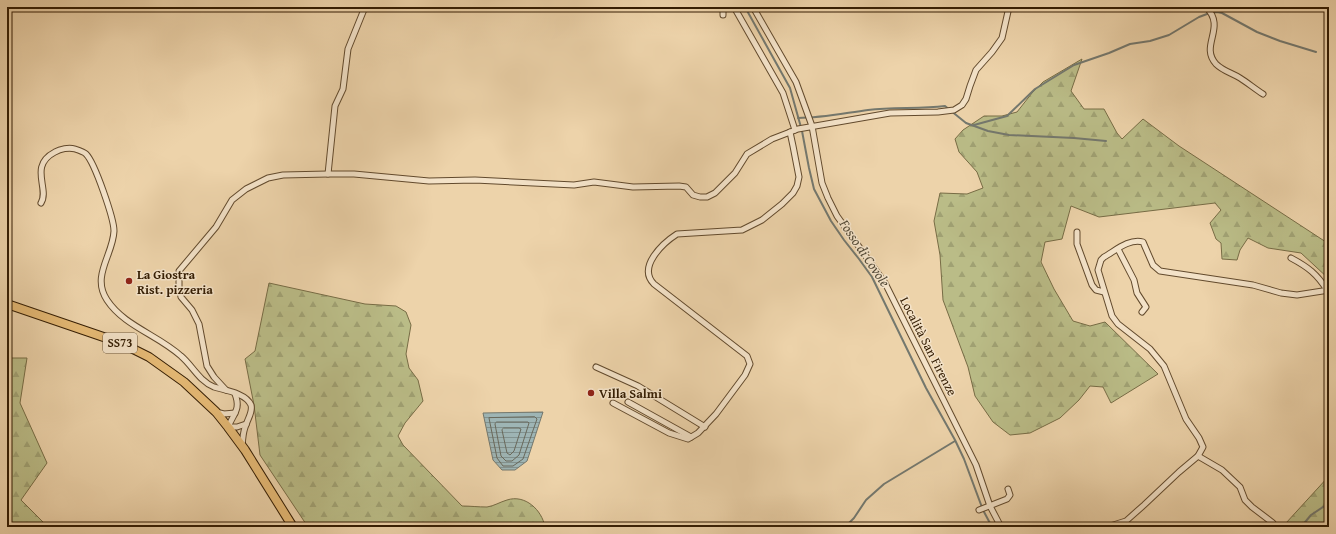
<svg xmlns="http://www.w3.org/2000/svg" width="1336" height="534" viewBox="0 0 1336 534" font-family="'Gentium Book Plus',serif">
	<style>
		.forest { fill: url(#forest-firs); stroke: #776c45 }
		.water { fill: url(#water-rules); stroke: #74786e }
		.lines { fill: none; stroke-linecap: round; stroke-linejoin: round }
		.shore { stroke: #69695c; stroke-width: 1 }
		.stream { stroke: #74786e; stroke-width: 2 }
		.minor-casing { stroke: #624a2d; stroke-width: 7 }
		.primary-casing { stroke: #341d03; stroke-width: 10 }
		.minor { stroke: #f3e2c8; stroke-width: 5 }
		.primary { stroke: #e6ba75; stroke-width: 8 }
		.poi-dot { fill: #8f2418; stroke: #f3e2c8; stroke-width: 1.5 }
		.labels { text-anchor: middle; stroke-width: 3; stroke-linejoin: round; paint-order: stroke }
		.shield { fill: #f3e2c8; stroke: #6d583e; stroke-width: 1 }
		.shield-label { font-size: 12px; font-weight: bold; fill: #341d03 }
		.poi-label { font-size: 13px; font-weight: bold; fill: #341d03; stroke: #f3e2c8; text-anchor: start }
		.street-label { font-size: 13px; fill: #341d03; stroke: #f3e2c8 }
		.water-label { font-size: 14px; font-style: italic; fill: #544b38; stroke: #f3e2c8 }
	</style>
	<defs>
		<pattern id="forest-firs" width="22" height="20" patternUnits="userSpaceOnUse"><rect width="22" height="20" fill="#babc87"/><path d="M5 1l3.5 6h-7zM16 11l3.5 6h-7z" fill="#a0a173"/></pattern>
		<pattern id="water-rules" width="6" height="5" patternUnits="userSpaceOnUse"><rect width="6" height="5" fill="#9eb5b5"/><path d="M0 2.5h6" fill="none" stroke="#829391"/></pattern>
	</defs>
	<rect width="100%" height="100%" fill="#edd3aa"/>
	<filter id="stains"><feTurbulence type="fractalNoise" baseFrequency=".005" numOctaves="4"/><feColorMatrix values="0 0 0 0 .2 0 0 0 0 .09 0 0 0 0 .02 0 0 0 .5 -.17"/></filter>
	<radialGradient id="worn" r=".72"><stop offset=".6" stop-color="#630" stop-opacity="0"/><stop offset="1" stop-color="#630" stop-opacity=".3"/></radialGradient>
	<!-- forest -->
	<g class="forest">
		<path d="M1082 59 1071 91 1084 109H1104L1117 133 1122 139 1143 119 1179 146 1329 244V279L1301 253 1268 248 1248 238 1240 250 1237 260 1222 259 1221 243 1216 239 1210 223 1221 210 1215 203 1099 217 1071 206 1062 239 1045 242 1041 262 1054 289 1073 321 1090 326 1105 322 1158 374 1111 403 1103 387 1090 386 1079 400 1060 418 1030 433 1010 435 993 422 975 396 968 367 943 300 940 255 934 221 940 193 967 194 983 188 977 172 959 152 955 139 963 130 984 116H1002L1017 112 1032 93 1043 82Z"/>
		<path d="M269 283 365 304 396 306 406 312 411 325 406 354 409 368 418 380 423 401 405 423 398 436 403 445 462 506C470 506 478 507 487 507 494 506 500 502 507 500 525 494 542 510 545 527H308L260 455 254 405 245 359 255 351Z"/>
		<path d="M7 358H27L20 403 47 463 21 500 48 527H7Z"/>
		<path d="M1329 476V527H1286V523Z"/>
	</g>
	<!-- water -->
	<path class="water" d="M543 412 527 461 515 470H502L493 460 483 413Z"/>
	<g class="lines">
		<!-- shore -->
		<g class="shore">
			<path d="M535 417 537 419 523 459 513 466H503L497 458 489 418Z"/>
			<path d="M497 422H528L529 423 519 455 512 461H506L501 456 495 424Z"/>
			<path d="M504 428H519L521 429 514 451 510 455 507 453 502 430Z"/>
		</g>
		<!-- stream -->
		<g class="stream">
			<path d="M745 7 790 88 802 131 809 168 814 189 831 221 844 240 859 259 872 277 926 388 955 440 964 459 983 510 992 527"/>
			<path d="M798 118C822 118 845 113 868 110 894 107 919 109 945 106L966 123 988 131 1009 135 1074 138 1106 141"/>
			<path d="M974 125 1007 116 1035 89 1074 65 1109 53 1130 44 1150 41 1169 35 1199 17 1207 14 1217 12 1222 13 1257 32 1280 41 1316 52"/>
			<path d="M845 527 854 518 866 500 884 484 955 441"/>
			<path d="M1301 527 1311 515 1329 503"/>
		</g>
		<defs>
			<g id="minor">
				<path d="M734 7 783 93 795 130"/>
				<path d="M753 7 796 82 812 126 822 183 828 198 837 216 885 283 976 465 990 506 1001 527"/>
				<path d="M1206 7C1227 28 1199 45 1216 64 1223 71 1232 73 1240 78 1248 83 1255 89 1263 94"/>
				<path d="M723 15V7"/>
				<path d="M328 174 335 106 343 89 348 49 365 7"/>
				<path d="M41 203C50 189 28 166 55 152 60 149 69 147 75 149 78 150 84 152 86 154 95 163 114 219 114 231 113 255 91 276 107 300 124 326 158 335 181 356 192 365 199 381 214 387 224 390 246 393 251 405 253 412 248 418 246 425 243 431 243 438 242 445"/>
				<path d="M1077 232V244L1092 285 1096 290 1104 292"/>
				<path d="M1118 249 1134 280 1137 293 1146 307 1142 312"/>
				<path d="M1291 258C1308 267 1317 274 1327 290"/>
				<path d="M596 367 638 386 705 427"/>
				<path d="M226 390 214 377 207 366 199 324 192 310 181 297 179 287V271L216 227 232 200 246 189 268 178 283 175 328 174H354L429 181 475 180 574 185 594 182 633 187 679 186 686 187 693 195 700 197H707L715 193 735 173 747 154 772 139 798 129 890 113 938 112 954 110 962 105 966 99 970 86 976 70 992 52 1002 38 1009 7"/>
				<path d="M235 394C241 409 234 413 228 427H237L246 424"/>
				<path d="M628 402 691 437"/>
				<path d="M613 403 669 433 688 439 698 433 716 414 745 375 750 364 747 356 654 284C637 267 663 243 677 234L742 230 762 220 782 204 793 193 797 186 799 177 793 146 790 132"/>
				<path d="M216 412 224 414 235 413"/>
				<path d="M1198 456 1222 470 1240 487 1245 500 1252 507 1273 523 1272 527"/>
				<path d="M979 510 1007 499 1010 495 1008 489"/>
				<path d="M1107 527 1126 521 1144 505 1179 472 1198 456 1203 447 1199 438 1186 419 1164 366 1150 349 1118 324 1112 316 1098 270 1101 260 1104 257C1115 251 1129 238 1143 242L1153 265 1160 271 1253 285 1281 293 1297 295 1329 290"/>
			</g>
			<path id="primary" d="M7 304 121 343 149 357 184 382 216 412 228 427 245 450 293 527"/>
		</defs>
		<!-- minor casing -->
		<use href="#minor" class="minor-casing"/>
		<!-- primary casing -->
		<use href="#primary" class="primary-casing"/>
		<!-- minor -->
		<use href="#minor" class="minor"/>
		<!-- primary -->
		<use href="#primary" class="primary"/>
	</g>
	<!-- markers -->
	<g class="poi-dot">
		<circle cx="129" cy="281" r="4"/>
		<circle cx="591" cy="393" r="4"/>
	</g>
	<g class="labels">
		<!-- shield labels -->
		<rect class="shield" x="103" y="333" width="34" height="20" rx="3"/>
		<g class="shield-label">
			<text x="120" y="347">SS73</text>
		</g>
		<!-- poi labels -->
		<g class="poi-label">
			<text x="137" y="279">La Giostra<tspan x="137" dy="15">Rist. pizzeria</tspan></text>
			<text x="599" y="398">Villa Salmi</text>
		</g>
		<!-- street labels -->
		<g class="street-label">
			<text transform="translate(929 346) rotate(63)" y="5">Località San Firenze</text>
		</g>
		<!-- water labels -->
		<g class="water-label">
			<text transform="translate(865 253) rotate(56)" y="5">Fosso di Covole</text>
		</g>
	</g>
	<!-- margin -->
	<rect width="1336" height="534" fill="none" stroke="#edd3aa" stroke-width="24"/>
	<rect x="8" y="8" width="1320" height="518" fill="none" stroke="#341d03" stroke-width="2"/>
	<rect x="12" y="12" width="1312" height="510" fill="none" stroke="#341d03"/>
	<rect width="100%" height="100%" filter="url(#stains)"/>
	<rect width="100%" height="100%" fill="url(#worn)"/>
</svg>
